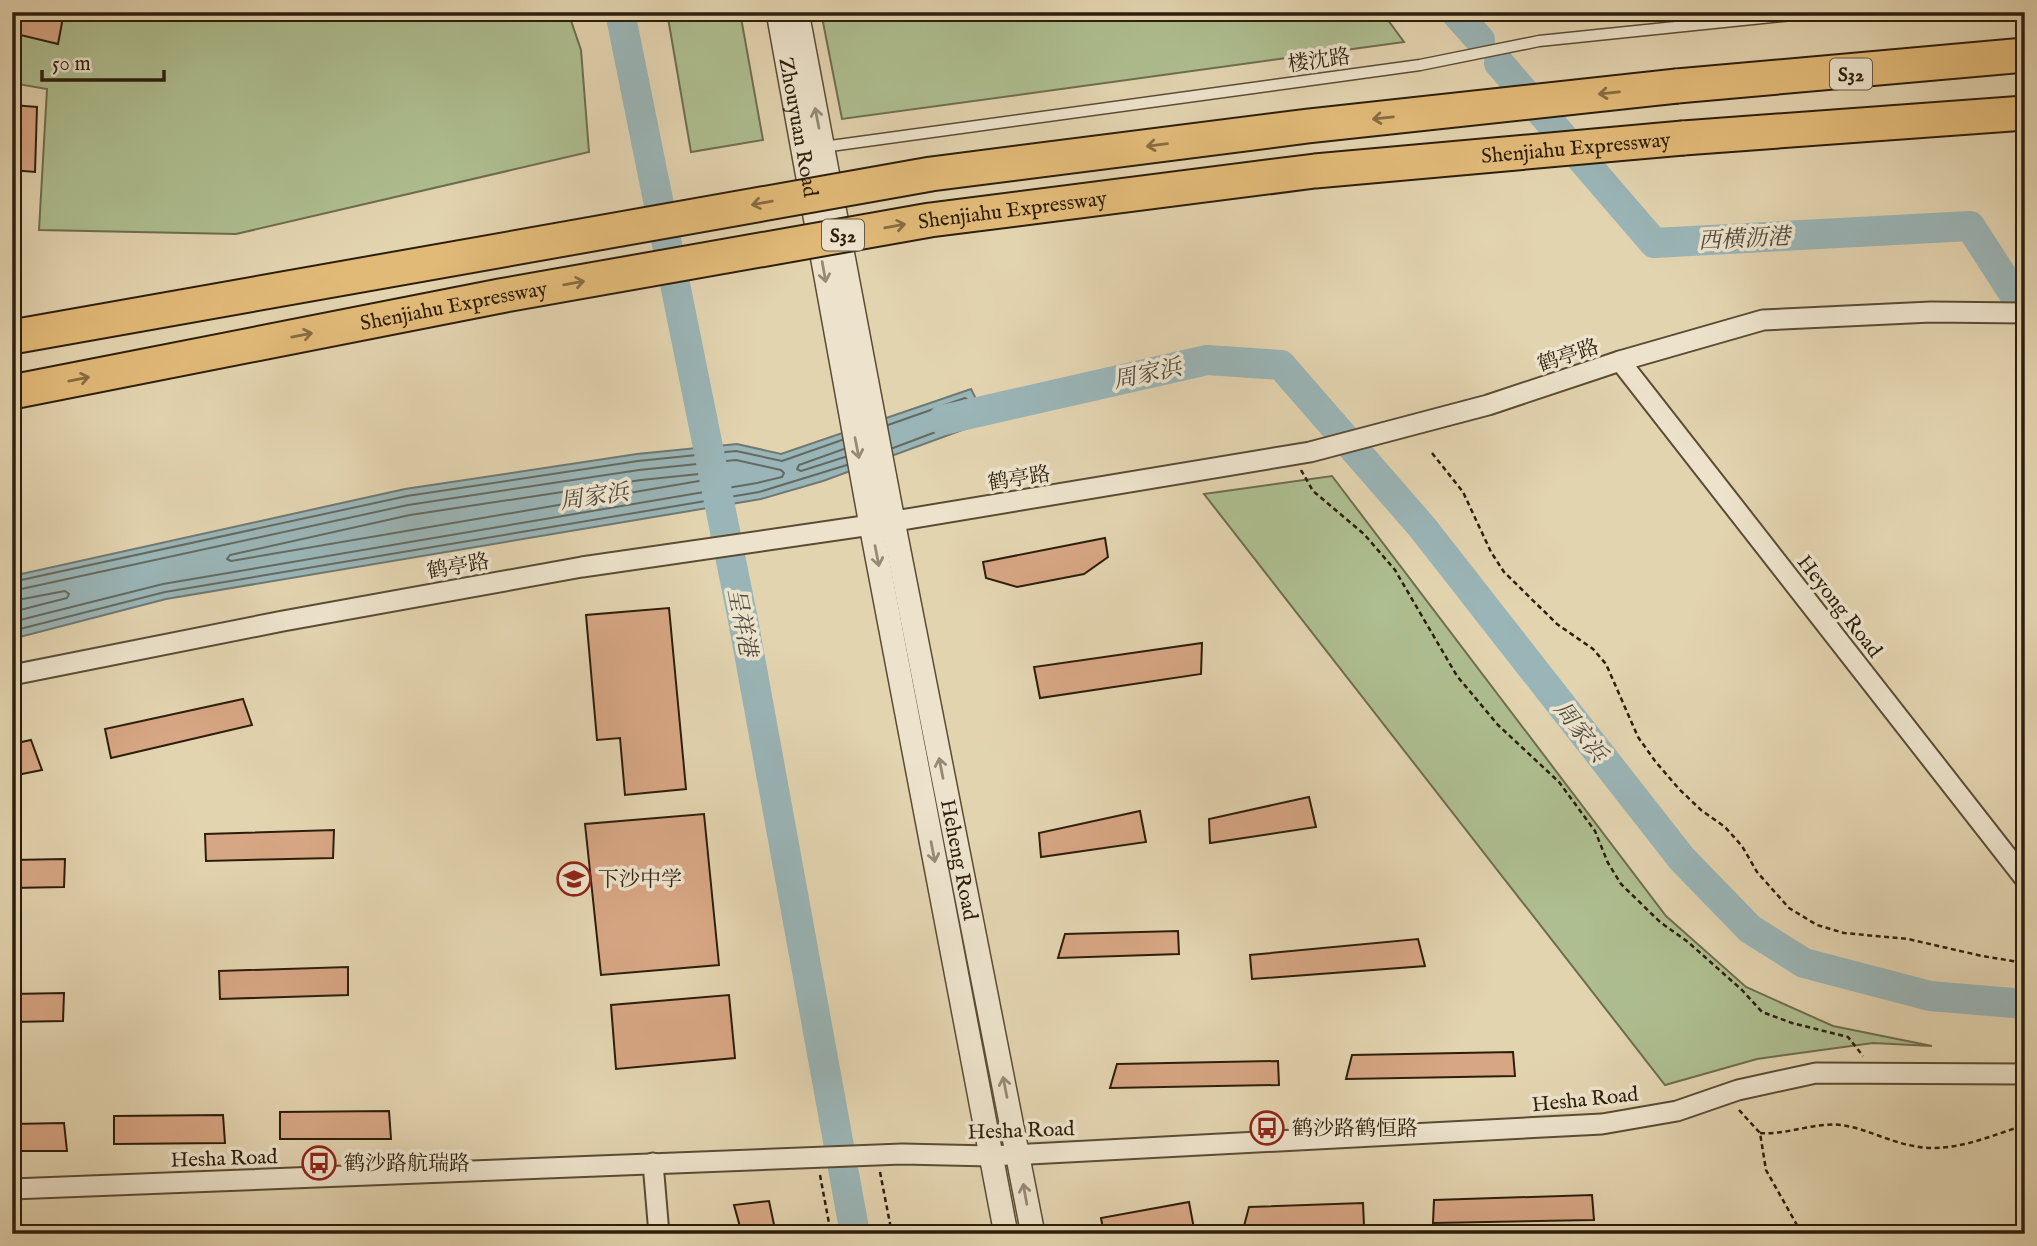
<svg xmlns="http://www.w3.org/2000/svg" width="2037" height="1246" viewBox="0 0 2037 1246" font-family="'IM FELL English','Noto Serif SC',serif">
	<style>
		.green { fill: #aebe90; stroke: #6e6e4e; stroke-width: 2 }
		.water { fill: #9ab5b7; stroke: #6e7972; stroke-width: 2 }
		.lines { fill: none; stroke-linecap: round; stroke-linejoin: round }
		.shore { stroke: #646a61; stroke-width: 2 }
		.river { stroke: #9ab5b7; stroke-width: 30 }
		.building { fill: #d7a684; stroke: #2d1e0b; stroke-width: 2 }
		.service-casing { stroke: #5a4c34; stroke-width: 13 }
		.minor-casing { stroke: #5a4c34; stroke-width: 23 }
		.tertiary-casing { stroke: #5a4c34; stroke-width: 26 }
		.motorway-casing { stroke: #2d1e0b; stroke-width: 37 }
		.path { stroke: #2d1e0b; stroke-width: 2.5; stroke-dasharray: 5 3.5; stroke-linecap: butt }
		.service { stroke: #ede3cc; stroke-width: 10 }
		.minor { stroke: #ede3cc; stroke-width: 19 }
		.tertiary { stroke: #ede3cc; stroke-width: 23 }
		.motorway { stroke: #e2ba78; stroke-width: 33 }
		.motorway-bridge-casing { stroke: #2d1e0b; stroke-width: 37; stroke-linecap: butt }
		.motorway-bridge { stroke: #e2ba78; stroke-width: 33 }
		.oneway { stroke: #886c42 }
		.oneway2 { stroke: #978a75 }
		.labels { text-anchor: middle; stroke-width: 7; stroke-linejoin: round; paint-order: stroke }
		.shield { fill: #ede3cc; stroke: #675945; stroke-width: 2 }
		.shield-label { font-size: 19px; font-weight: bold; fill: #2d1e0b }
		.street-label { font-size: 21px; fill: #2d1e0b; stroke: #ede3cc }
		.poi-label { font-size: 21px; fill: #2d1e0b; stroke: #ede3cc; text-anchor: start }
		.water-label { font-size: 23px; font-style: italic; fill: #4e4b3f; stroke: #ede3cc }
	</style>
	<rect width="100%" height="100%" fill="#e3d4b0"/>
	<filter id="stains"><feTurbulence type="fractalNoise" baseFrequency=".00286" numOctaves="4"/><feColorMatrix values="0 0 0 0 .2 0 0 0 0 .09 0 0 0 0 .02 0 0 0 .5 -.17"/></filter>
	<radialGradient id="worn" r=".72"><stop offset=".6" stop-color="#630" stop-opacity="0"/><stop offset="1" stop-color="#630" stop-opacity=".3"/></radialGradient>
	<!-- green -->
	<g class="green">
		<path d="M12 12H568L581 50 589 152 236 234 39 230 47 89 12 83Z"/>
		<path d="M667 12H740L763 140 691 152Z"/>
		<path d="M821 12H1382L1404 42 842 119Z"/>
		<path d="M1494 12H1573L1500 21Z"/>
		<path d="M1332 476 1666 916 1746 987 1833 1026 1932 1046 1873 1043 1757 1059 1665 1085 1204 494Z"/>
	</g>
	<!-- water -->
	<path class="water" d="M971 389 987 421 823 481 761 499 166 599 12 639V576L405 489 637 454 737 444 781 454Z"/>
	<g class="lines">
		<!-- shore -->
		<g class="shore">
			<path d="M888 425 965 398 968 400 975 414 973 418 893 448"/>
			<path d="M844 449 799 465 797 469 801 471 845 457"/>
			<path d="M699 474 702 478 699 481 231 561 227 559 230 555 410 515 641 480Z"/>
			<path d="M12 582 407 496 638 461 736 451 782 461 842 440"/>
			<path d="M12 591 408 505 639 470 736 460 781 470 784 473 782 477 757 483 163 584 12 622"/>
			<path d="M12 601 65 591 69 594 67 598 12 612"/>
			<path d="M12 631 165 592 759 492 847 465"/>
		</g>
		<!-- river -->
		<g class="river">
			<path d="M620 12 743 620 855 1234"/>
			<path d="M1455 12 1480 40"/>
			<path d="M1499 63 1654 243 1970 226 2025 311"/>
			<path d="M943 420 1207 360 1281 365 1422 527 1682 859 1750 929 1804 963 1930 996 2025 1004"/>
		</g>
	</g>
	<!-- building -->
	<g class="building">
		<path d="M12 12H64L58 44 12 33Z"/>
		<path d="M12 105 37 107 35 172 12 170Z"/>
		<path d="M1105 538 1108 557 1084 574 1017 587 986 578 983 562Z"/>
		<path d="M669 608 686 789 625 795 620 738 597 740 586 615Z"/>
		<path d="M1202 643 1201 674 1040 698 1034 667Z"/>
		<path d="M243 699 252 725 111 758 105 729Z"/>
		<path d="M31 740 42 770 12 776V744Z"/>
		<path d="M1309 797 1316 827 1210 843 1209 819Z"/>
		<path d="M1140 811 1146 842 1041 857 1039 833Z"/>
		<path d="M704 814 719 965 601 975 585 824Z"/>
		<path d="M334 830 333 858 206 861 205 834Z"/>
		<path d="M65 859 64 887 12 888V860Z"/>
		<path d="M1178 931 1179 954 1058 958 1065 934Z"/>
		<path d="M1418 939 1425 966 1252 979 1250 955Z"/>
		<path d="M348 967V995L220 999 219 971Z"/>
		<path d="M64 993 63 1021 12 1022V994Z"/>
		<path d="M729 995 735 1058 616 1069 611 1005Z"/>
		<path d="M1513 1052 1515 1076 1346 1079 1352 1055Z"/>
		<path d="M1278 1061 1279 1085 1110 1088 1117 1064Z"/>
		<path d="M389 1111 391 1139H280V1112Z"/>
		<path d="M223 1115 225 1143 114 1144V1116Z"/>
		<path d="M64 1123 67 1151H12V1124Z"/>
		<path d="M1592 1195 1594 1220 1433 1223 1434 1200Z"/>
		<path d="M769 1201 776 1234H742L734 1205Z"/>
		<path d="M1189 1202 1195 1234H1104L1101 1218Z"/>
		<path d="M1363 1203 1364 1226 1243 1230 1249 1207Z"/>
	</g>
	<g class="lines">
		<defs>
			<path id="service" d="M823 147 1420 65 1539 41 1821 12"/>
			<g id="minor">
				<path d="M1620 361 2025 879"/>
				<path d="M12 675 283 621 582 567 871 525 1310 452 1488 405 1620 361 1763 320 1931 312 2025 313"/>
				<path d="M653 1163 659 1234"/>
				<path d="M12 1189 902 1154 991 1156 1602 1124 1677 1111 1738 1090 1816 1073 2025 1074"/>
			</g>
			<g id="tertiary">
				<path id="s1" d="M778 12 871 525 1006 1234"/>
				<path id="s2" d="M797 12 893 521 1033 1234"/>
			</g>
			<g id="motorway">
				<path d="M1677 86 2025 55"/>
				<path d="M1683 138 2025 113"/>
			</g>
		</defs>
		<!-- service casing -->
		<use href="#service" class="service-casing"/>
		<!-- minor casing -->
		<use href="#minor" class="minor-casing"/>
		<!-- tertiary casing -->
		<use href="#tertiary" class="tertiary-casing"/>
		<!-- motorway casing -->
		<use href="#motorway" class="motorway-casing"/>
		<!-- path -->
		<g class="path">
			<path d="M1432 453 1463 492 1491 552 1504 572 1557 624 1593 649 1606 664 1638 737 1655 761 1679 789 1701 810 1725 827 1742 846 1757 872 1789 908 1817 925 1844 933 1908 939 1982 956 2025 963"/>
			<path d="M1301 470 1313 491 1364 534 1395 570 1457 676 1498 725 1559 782 1595 831 1608 863 1621 884 1660 922 1688 942 1742 990 1762 1012 1792 1023 1848 1037 1863 1056"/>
			<path d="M1739 1110 1760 1133 1766 1170 1802 1234"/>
			<path d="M1760 1133C1788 1135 1814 1122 1841 1125 1865 1128 1889 1142 1914 1146 1951 1154 1990 1136 2025 1125"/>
			<path d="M880 1172 892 1234"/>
			<path d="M820 1175 831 1234"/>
		</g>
		<!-- service -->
		<use href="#service" class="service"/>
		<!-- minor -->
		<use href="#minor" class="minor"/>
		<!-- tertiary -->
		<use href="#tertiary" class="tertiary"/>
		<!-- motorway -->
		<use href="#motorway" class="motorway"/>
		<defs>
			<g id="motorway-bridge">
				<path d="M12 337 931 174 1308 126 1677 86"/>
				<path id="s3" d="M12 392 500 296 930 220 1315 171 1683 138"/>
			</g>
		</defs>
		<!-- motorway-bridge casing -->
		<use href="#motorway-bridge" class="motorway-bridge-casing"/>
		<!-- motorway-bridge -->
		<use href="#motorway-bridge" class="motorway-bridge"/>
	</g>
	<!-- one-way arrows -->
	<defs><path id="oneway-shaft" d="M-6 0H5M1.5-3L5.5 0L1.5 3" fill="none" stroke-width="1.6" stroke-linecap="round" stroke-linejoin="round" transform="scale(1.75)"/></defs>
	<g class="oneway">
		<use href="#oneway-shaft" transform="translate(1609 93) rotate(174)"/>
		<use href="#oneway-shaft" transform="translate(1383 118) rotate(174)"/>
		<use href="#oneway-shaft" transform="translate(1157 145) rotate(173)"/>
		<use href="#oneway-shaft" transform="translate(762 203) rotate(170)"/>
		<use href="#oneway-shaft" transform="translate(895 226) rotate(-10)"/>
		<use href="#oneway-shaft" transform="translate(574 283) rotate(-10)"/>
		<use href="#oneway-shaft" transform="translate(302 335) rotate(-11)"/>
		<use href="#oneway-shaft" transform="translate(79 379) rotate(-11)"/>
	</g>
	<g class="oneway2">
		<use href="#oneway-shaft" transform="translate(817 118) rotate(-101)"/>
		<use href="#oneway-shaft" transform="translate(824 272) rotate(80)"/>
		<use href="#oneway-shaft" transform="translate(857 448) rotate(79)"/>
		<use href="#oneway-shaft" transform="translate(877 556) rotate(79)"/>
		<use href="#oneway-shaft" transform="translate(941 768) rotate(-101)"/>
		<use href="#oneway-shaft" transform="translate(933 852) rotate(79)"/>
		<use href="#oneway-shaft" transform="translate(1005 1087) rotate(-101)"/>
		<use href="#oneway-shaft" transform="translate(1025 1194) rotate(-100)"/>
	</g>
	<!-- icons -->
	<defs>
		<symbol id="school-ring" viewBox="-11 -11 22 22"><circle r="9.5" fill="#ede3cc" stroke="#8f2418" stroke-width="1.5"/><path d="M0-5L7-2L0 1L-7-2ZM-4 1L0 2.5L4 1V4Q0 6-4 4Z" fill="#8f2418"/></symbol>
		<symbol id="bus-ring" viewBox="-11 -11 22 22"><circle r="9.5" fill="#ede3cc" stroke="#8f2418" stroke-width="1.5"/><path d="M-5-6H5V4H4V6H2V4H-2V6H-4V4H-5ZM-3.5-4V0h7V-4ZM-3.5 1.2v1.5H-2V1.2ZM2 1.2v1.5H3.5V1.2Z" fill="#8f2418"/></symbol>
	</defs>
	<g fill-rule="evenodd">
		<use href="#school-ring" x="555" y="860" width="38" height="38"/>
		<use href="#bus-ring" x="1248" y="1109" width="38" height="38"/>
		<use href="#bus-ring" x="300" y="1144" width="38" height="38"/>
	</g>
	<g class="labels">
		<!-- shield labels -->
		<g class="shield">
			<rect x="1830" y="58.5" width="42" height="31" rx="5"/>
			<rect x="822" y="219.5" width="42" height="31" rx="5"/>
		</g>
		<g class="shield-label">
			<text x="1851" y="81">S32</text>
			<text x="843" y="242">S32</text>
		</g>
		<!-- street labels -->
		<g class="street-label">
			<text transform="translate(1319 60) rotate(-8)" y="7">楼沈路</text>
			<text dy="7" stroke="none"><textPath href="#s1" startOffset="117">Zhouyuan Road</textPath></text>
			<text dy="7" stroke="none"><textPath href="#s3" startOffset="1584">Shenjiahu Expressway</textPath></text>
			<text dy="7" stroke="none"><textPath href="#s3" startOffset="1017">Shenjiahu Expressway</textPath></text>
			<text dy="7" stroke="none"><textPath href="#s3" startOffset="450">Shenjiahu Expressway</textPath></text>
			<text transform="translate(1568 355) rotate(-18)" y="7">鹤亭路</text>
			<text transform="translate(1019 478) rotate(-9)" y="7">鹤亭路</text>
			<text transform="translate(458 566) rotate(-10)" y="7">鹤亭路</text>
			<text transform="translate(1840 606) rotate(52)" y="7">Heyong Road</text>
			<text dy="7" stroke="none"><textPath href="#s2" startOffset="863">Heheng Road</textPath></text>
			<text transform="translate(1585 1099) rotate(-6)" y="7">Hesha Road</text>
			<text transform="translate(1021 1130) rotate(-2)" y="7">Hesha Road</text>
			<text transform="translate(224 1158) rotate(-2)" y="7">Hesha Road</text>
		</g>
		<!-- poi labels -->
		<g class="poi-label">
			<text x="598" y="886">下沙中学</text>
			<text x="1292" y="1135">鹤沙路鹤恒路</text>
			<text x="344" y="1170">鹤沙路航瑞路</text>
		</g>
		<!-- water labels -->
		<g class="water-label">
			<text transform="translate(1744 238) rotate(-3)" y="8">西横沥港</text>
			<text transform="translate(1147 373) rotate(-12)" y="8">周家浜</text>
			<text transform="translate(594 496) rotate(-8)" y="8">周家浜</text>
			<text transform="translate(743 622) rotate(79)" y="8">呈祥港</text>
			<text transform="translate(1581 731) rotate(52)" y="8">周家浜</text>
		</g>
	</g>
	<!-- margin -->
	<rect width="2037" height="1246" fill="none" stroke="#e3d4b0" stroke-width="42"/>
	<rect x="14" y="14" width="2009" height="1218" fill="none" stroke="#2d1e0b" stroke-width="3.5"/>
	<rect x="21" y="21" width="1995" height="1204" fill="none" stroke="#2d1e0b" stroke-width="2"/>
	<!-- scale -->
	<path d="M42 70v10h122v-10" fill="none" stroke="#2d1e0b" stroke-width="3.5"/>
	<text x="52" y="70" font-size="21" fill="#2d1e0b" stroke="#ede3cc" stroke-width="5" paint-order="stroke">50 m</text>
	<rect width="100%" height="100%" filter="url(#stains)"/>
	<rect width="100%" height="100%" fill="url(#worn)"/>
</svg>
